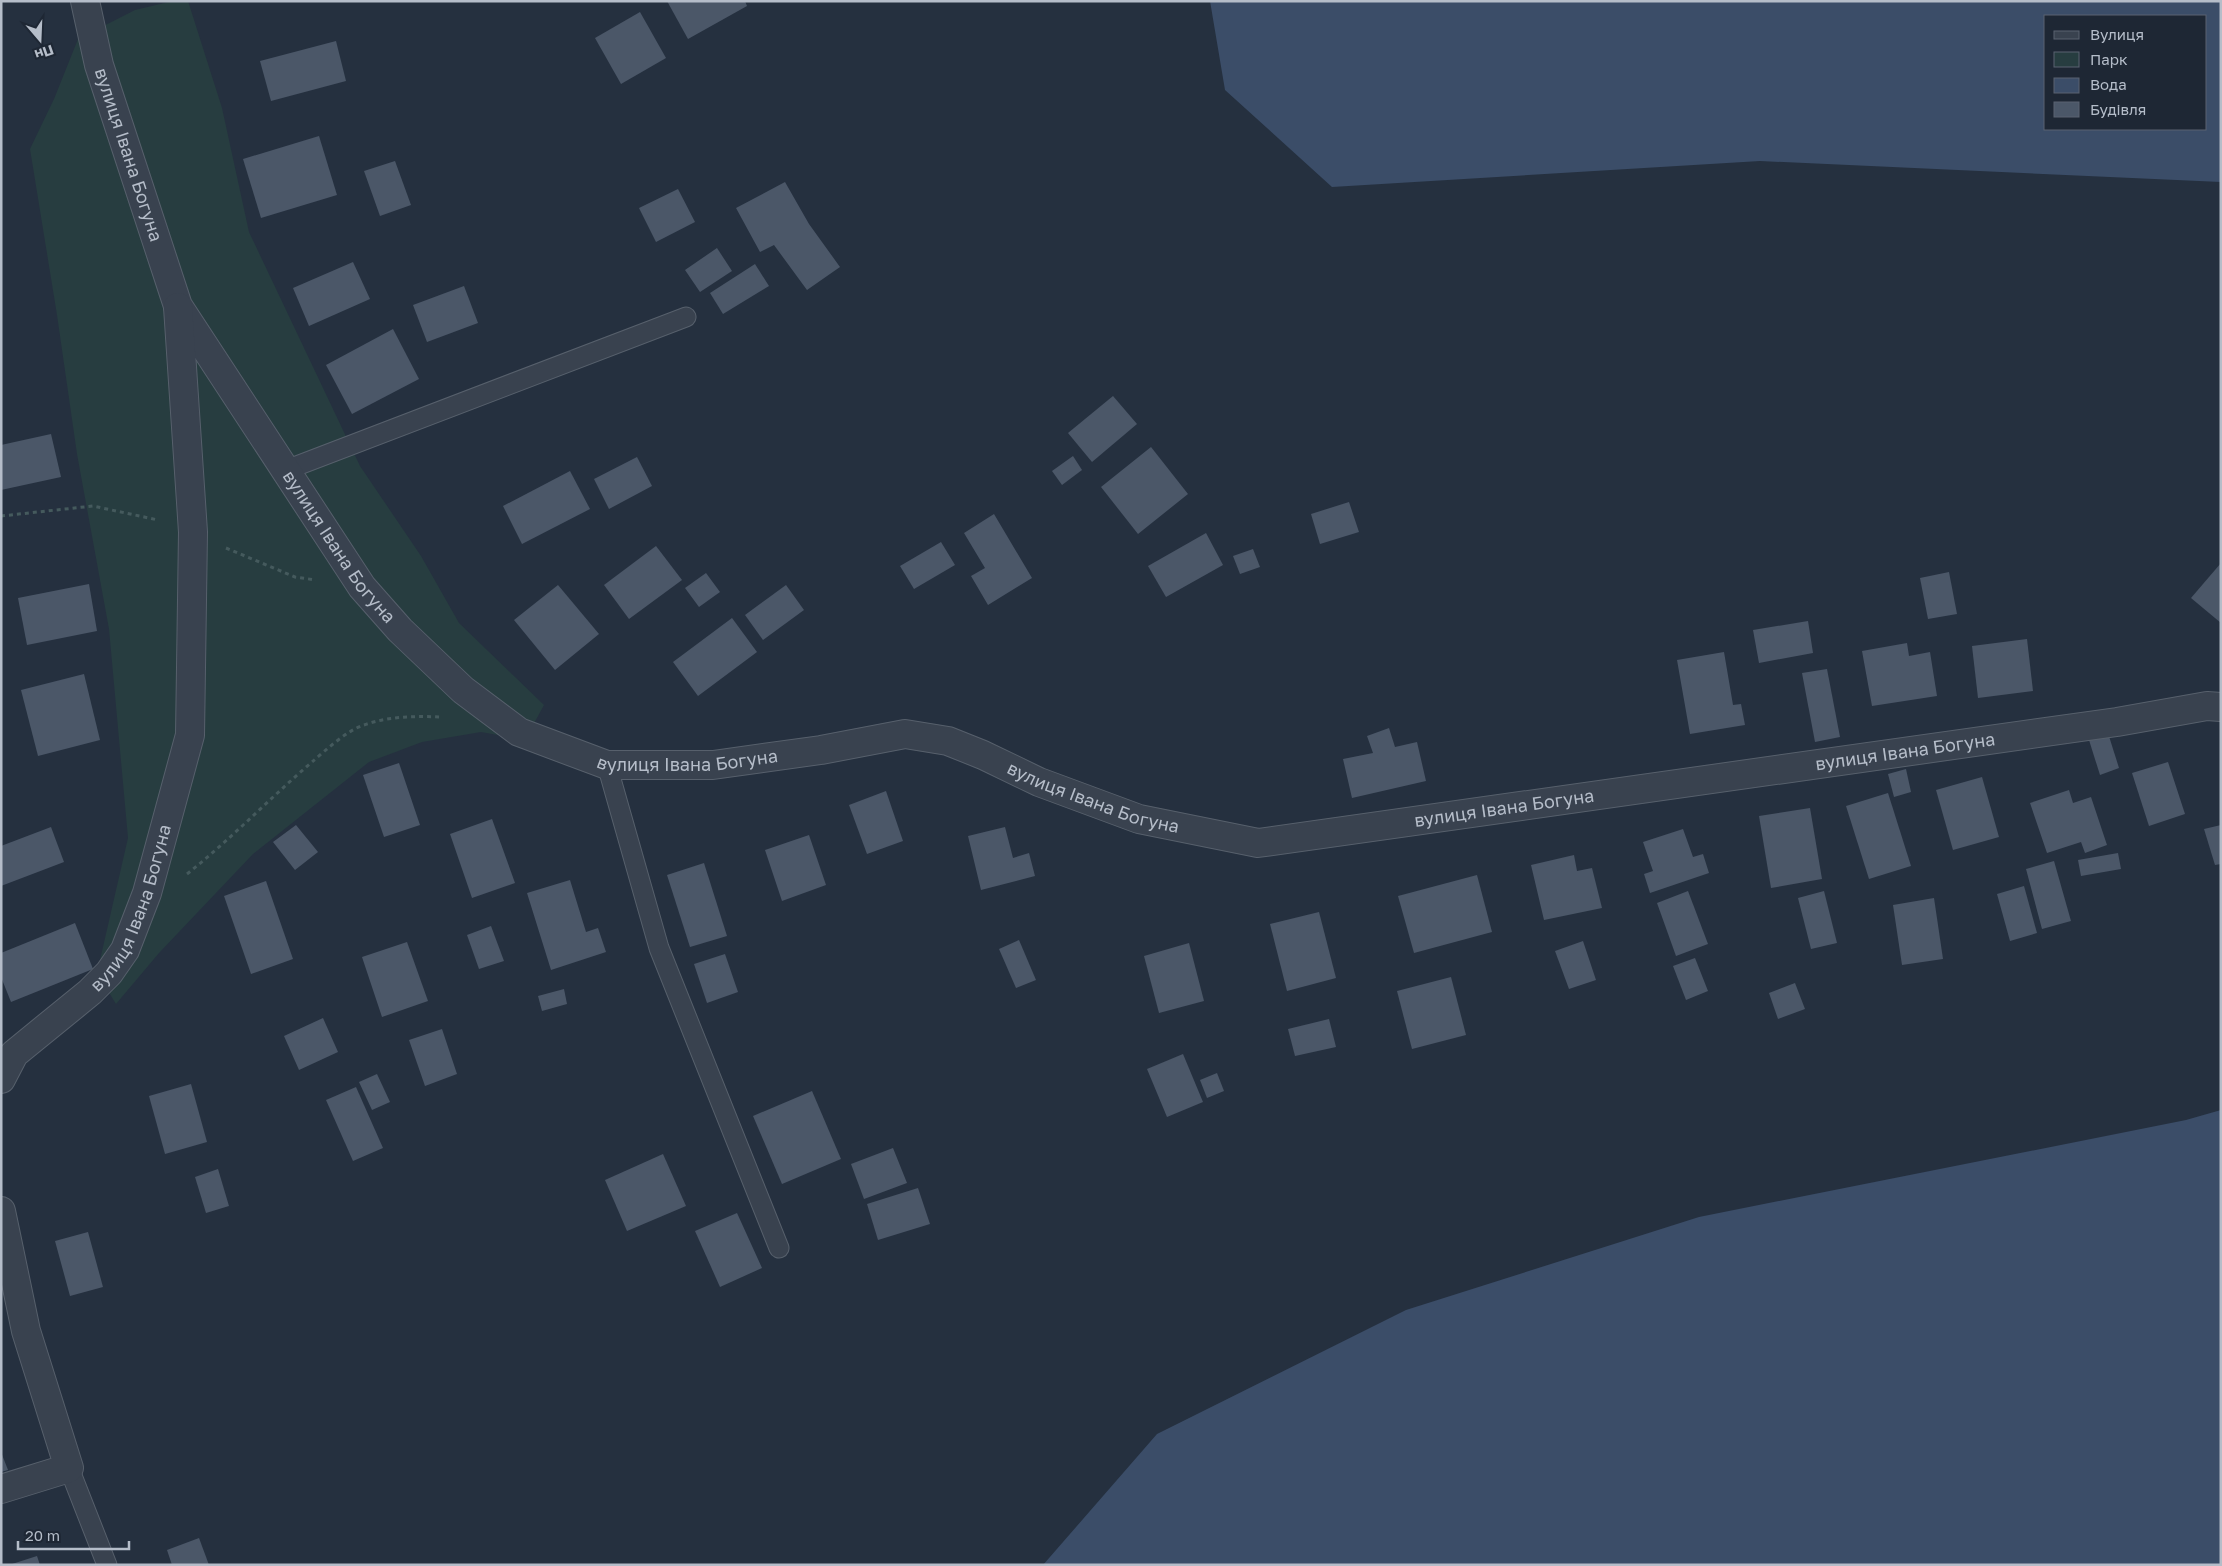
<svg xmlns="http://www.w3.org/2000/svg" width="2222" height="1566" viewBox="0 0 2222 1566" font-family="'Golos Text',sans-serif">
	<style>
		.green { fill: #273d40 }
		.water { fill: #3b4d68; fill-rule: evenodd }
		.building { fill: #4b5768 }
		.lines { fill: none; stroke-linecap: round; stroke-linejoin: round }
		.service-casing { stroke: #57606c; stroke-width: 21 }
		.minor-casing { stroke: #57606c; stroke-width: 30 }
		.path { stroke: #455a5d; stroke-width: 3; stroke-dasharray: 4 4; stroke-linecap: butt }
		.service { stroke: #39424f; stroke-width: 19 }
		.minor { stroke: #39424f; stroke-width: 28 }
		.labels { text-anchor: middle; stroke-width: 4; stroke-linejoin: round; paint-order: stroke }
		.street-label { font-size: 18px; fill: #b5bdc9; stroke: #1e2734 }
	</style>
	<rect width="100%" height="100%" fill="#25303f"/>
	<!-- green -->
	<path class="green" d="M173 1H188L222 108 249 232 360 466 421 556 459 623 544 705 525 740 481 732 422 742 369 762 253 854 159 953 116 1004 97 973 128 838 109 629 77 454 57 315 30 149 54 99 78 39 135 10Z"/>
	<!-- water -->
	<g class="water">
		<path d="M1210 1H2221V182L1760 161 1332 187 1225 90ZM2046 16H2206V129H2046Z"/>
		<path d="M2221 1110V1565H1043L1157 1434 1406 1310 1699 1217 2186 1120Z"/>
	</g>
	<!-- building -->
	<g class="building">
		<path d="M667 1H745L747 6 688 39Z"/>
		<path d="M640 12 666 58 621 84 595 38Z"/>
		<path d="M336 41 346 81 271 101 260 61Z"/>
		<path d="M319 136 337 195 261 218 243 159Z"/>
		<path d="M395 161 411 205 380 216 364 171Z"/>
		<path d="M785 182 809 224 840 267 807 290 774 245 760 252 736 208Z"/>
		<path d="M678 189 695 222 656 242 639 208Z"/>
		<path d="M717 248 732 271 700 292 685 270Z"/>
		<path d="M353 262 370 299 309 326 293 288Z"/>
		<path d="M755 264 769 286 723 314 710 293Z"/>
		<path d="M464 286 478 323 427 342 413 305Z"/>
		<path d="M393 329 419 379 352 414 326 365Z"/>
		<path d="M1113 396 1137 424 1092 462 1068 433Z"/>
		<path d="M51 434 61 477 1 490V445Z"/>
		<path d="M1151 447 1188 494 1138 534 1101 487Z"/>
		<path d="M1073 456 1082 470 1062 485 1052 471Z"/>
		<path d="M637 457 652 486 609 509 594 479Z"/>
		<path d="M570 471 590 509 522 544 503 506Z"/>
		<path d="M1349 502 1359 532 1320 544 1311 514Z"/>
		<path d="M994 514 1032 578 988 605 971 576 985 568 964 533Z"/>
		<path d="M1206 533 1223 565 1166 597 1148 566Z"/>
		<path d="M941 542 955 565 914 589 900 566Z"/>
		<path d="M656 546 682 580 629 619 604 585Z"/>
		<path d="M1253 549 1260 567 1240 574 1233 556Z"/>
		<path d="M2221 563V623L2191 598Z"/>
		<path d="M1949 572 1957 614 1928 619 1920 578Z"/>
		<path d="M706 573 720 592 699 607 685 588Z"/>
		<path d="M89 584 97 631 27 645 18 598Z"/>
		<path d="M558 585 599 634 555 670 514 620Z"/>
		<path d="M786 585 804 610 763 640 745 615Z"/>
		<path d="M732 618 757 652 698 696 673 662Z"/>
		<path d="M1808 621 1813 653 1759 663 1753 630Z"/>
		<path d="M2027 639 2033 691 1978 698 1972 646Z"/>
		<path d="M1907 643 1909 656 1930 652 1937 696 1872 706 1862 651Z"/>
		<path d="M1724 652 1733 705 1741 704 1745 725 1690 734 1677 660Z"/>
		<path d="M1827 669 1840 737 1815 742 1802 673Z"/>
		<path d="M84 674 100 740 38 756 21 690Z"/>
		<path d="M1389 728 1395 747 1417 742 1426 781 1352 798 1343 759 1373 753 1367 736Z"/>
		<path d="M2108 733 2119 768 2100 775 2089 740Z"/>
		<path d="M2168 762 2185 814 2149 826 2132 773Z"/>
		<path d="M399 763 420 825 384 837 363 775Z"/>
		<path d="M1906 769 1911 792 1894 797 1888 774Z"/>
		<path d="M1982 777 1999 837 1953 850 1936 790Z"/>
		<path d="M2069 790 2073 803 2091 797 2107 845 2085 853 2081 842 2047 853 2030 803Z"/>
		<path d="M886 791 903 841 867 854 849 805Z"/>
		<path d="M1888 793 1911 866 1869 879 1846 806Z"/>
		<path d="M1810 808 1822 879 1771 888 1759 816Z"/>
		<path d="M492 819 515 883 472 898 450 834Z"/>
		<path d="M296 825 318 852 295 870 273 842Z"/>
		<path d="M2221 825V864L2215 865 2204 829Z"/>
		<path d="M51 827 64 862 1 886V846Z"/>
		<path d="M1005 827 1013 858 1029 853 1035 876 981 890 968 836Z"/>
		<path d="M1683 829 1693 857 1703 854 1709 873 1650 893 1644 874 1653 871 1643 842Z"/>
		<path d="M809 835 826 885 782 901 765 850Z"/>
		<path d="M2118 853 2121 869 2081 876 2078 860Z"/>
		<path d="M1574 855 1577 871 1592 868 1602 908 1544 920 1531 865Z"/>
		<path d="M2054 861 2071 921 2042 929 2026 869Z"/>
		<path d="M704 863 727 936 690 947 667 875Z"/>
		<path d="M1477 875 1492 932 1414 953 1398 896Z"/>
		<path d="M570 880 586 932 598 928 606 952 551 970 527 893Z"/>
		<path d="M266 881 293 959 251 974 224 896Z"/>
		<path d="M2024 886 2037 933 2010 941 1997 894Z"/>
		<path d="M1688 891 1708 944 1676 956 1657 903Z"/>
		<path d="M1824 891 1837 943 1811 949 1798 898Z"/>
		<path d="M1934 898 1943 959 1902 965 1893 905Z"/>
		<path d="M1319 912 1336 978 1287 991 1270 924Z"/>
		<path d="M75 923 93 969 11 1002 1 977V953Z"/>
		<path d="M491 926 504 961 479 969 467 935Z"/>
		<path d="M1019 940 1036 980 1016 988 999 949Z"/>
		<path d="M1583 941 1596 980 1569 989 1555 951Z"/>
		<path d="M407 942 428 1001 382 1017 362 957Z"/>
		<path d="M1189 943 1204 1001 1159 1013 1144 956Z"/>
		<path d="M725 954 738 992 707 1003 694 964Z"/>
		<path d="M1695 958 1708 991 1686 1000 1673 966Z"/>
		<path d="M1451 977 1466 1035 1412 1049 1397 991Z"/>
		<path d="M1795 983 1805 1009 1778 1019 1769 993Z"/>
		<path d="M564 989 567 1004 542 1011 538 996Z"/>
		<path d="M323 1018 338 1052 299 1070 284 1036Z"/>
		<path d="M1329 1019 1336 1047 1295 1056 1288 1029Z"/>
		<path d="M442 1029 457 1074 425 1086 409 1040Z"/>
		<path d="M1183 1054 1203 1102 1167 1117 1147 1069Z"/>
		<path d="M1217 1073 1224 1091 1207 1098 1200 1080Z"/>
		<path d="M377 1074 390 1102 372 1110 359 1082Z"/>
		<path d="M191 1084 207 1142 165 1154 149 1096Z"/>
		<path d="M356 1087 383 1148 353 1161 326 1100Z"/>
		<path d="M812 1091 841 1159 782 1184 753 1116Z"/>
		<path d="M893 1148 907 1183 864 1199 851 1164Z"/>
		<path d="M663 1154 686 1206 627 1231 605 1180Z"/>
		<path d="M218 1169 229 1206 206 1213 195 1177Z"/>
		<path d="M918 1188 930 1224 878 1240 867 1204Z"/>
		<path d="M737 1213 762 1268 720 1287 695 1231Z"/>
		<path d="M88 1232 103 1287 70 1296 55 1241Z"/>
		<path d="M1 1452 8 1470 1 1472Z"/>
		<path d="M199 1538 209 1565H172L167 1550Z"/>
		<path d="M37 1556 40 1565H13L12 1564Z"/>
	</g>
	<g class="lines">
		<defs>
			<g id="service">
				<path d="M286 470 686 317"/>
				<path d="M607 765 659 948 779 1248"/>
				<path d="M69 1468 107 1565"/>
			</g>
			<g id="minor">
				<path id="s1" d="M85 1 99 65 178 306 362 587 400 630 463 690 519 732 607 765H713L821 750 905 734 948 741 983 755 1039 782 1139 819 1258 843 2117 722 2207 706 2221 707"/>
				<path id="s2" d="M1 1079 14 1054 90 992 109 973 125 950 147 893 190 735 193 532 178 307"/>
				<path d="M1 1211 26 1331 69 1468 1 1489"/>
			</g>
		</defs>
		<!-- service casing -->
		<use href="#service" class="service-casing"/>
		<!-- minor casing -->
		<use href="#minor" class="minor-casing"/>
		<!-- path -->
		<g class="path">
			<path d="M1 516 93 506 158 520"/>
			<path d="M226 548 295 577 316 580"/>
			<path d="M187 874C231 839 269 799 312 762 325 751 347 730 364 725 389 716 416 716 442 717"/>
		</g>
		<!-- service -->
		<use href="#service" class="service"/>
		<!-- minor -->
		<use href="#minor" class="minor"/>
	</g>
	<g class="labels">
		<!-- street labels -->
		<g class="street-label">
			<text dy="6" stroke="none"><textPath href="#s1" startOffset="160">вулиця Івана Богуна</textPath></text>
			<text dy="6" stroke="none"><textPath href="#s1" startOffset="609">вулиця Івана Богуна</textPath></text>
			<text dy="6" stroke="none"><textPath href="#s1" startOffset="2289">вулиця Івана Богуна</textPath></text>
			<text dy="6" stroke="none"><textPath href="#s1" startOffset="1044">вулиця Івана Богуна</textPath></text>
			<text dy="6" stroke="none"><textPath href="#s1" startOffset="1464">вулиця Івана Богуна</textPath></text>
			<text dy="6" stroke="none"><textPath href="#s1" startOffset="1884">вулиця Івана Богуна</textPath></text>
			<text dy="6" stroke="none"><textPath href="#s2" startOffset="222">вулиця Івана Богуна</textPath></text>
		</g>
	</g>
	<!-- border -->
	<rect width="2222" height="1566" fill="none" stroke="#b5bdc9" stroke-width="5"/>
	<!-- legend -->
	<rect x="2044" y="15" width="162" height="115" fill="#1e2734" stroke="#5a6370"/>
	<rect x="2054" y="31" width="25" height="8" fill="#39424f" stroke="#5a6370"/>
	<text x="2090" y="40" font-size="15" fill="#b5bdc9">Вулиця</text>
	<rect x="2054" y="52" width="25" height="15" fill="#273d40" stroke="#5a6370"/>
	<text x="2090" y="65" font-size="15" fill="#b5bdc9">Парк</text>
	<rect x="2054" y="78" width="25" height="15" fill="#3b4d68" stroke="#5a6370"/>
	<text x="2090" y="90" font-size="15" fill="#b5bdc9">Вода</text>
	<rect x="2054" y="102" width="25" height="15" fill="#4b5768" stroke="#5a6370"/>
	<text x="2090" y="115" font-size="15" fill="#b5bdc9">Будівля</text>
	<!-- north arrow -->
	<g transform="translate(40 40) rotate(161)" stroke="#1e2734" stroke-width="4" paint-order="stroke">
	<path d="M0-4L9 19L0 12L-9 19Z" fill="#b5bdc9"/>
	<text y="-8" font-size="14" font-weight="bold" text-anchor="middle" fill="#b5bdc9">Пн</text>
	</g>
	<!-- scale -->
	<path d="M18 1541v8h111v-8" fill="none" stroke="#b5bdc9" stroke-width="2.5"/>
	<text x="25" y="1541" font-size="15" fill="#b5bdc9" stroke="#1e2734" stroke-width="4" paint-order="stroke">20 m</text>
</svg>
